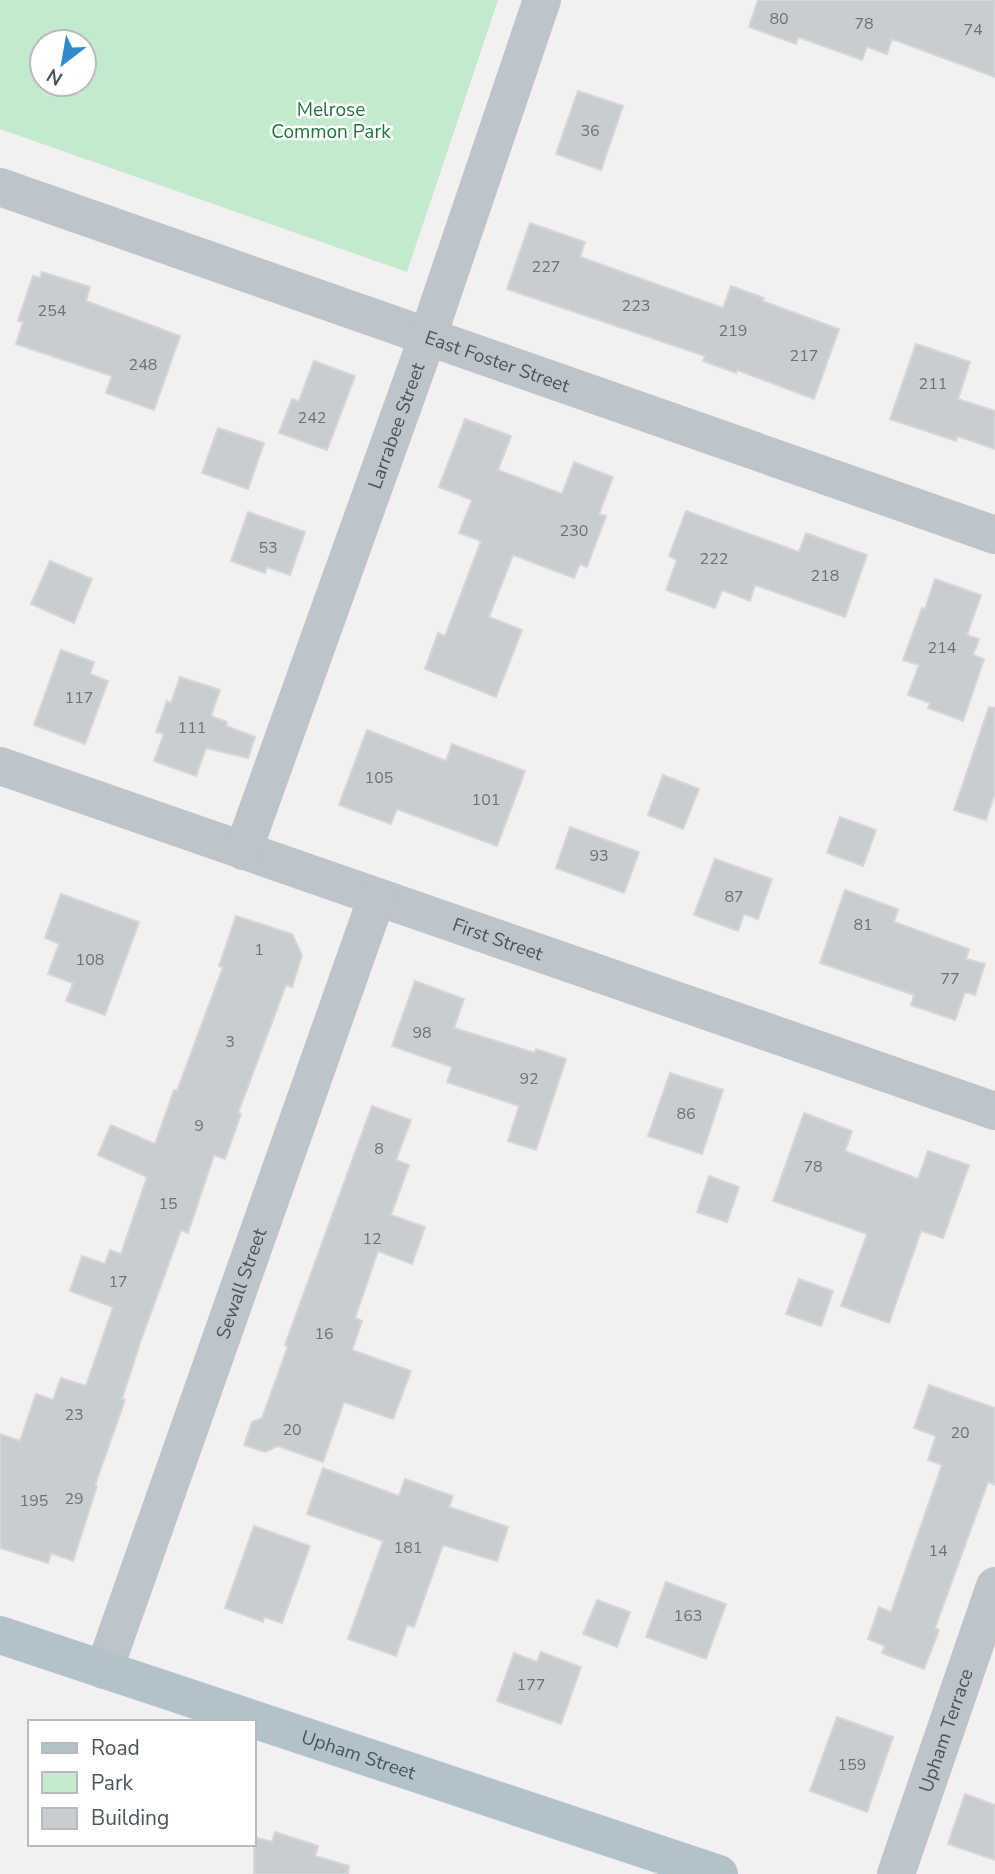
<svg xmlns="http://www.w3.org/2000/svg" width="995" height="1874" viewBox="0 0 995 1874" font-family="'Nunito Sans',sans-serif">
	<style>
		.green { fill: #c3eacd; fill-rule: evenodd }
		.building { fill: #cacdd0; stroke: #d4d7da; stroke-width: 2 }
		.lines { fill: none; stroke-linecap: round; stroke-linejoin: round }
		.minor { stroke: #bdc5ca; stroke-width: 38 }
		.major { stroke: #b2c2cb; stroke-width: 38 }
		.labels { text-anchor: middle; stroke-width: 5; stroke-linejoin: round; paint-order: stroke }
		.number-label { font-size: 16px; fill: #6a7378 }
		.park-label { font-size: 19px; fill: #23733f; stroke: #fff }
		.street-label { font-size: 19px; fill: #4a555a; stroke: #fff }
	</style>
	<rect width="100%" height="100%" fill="#f2f0f0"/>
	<!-- green -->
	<path class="green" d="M0 0H498L407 272 0 129ZM42 42H84V84H42Z"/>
	<!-- building -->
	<g class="building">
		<path d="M758 0H995V77L892 39 887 54 867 47 862 60 798 37 796 44 749 27Z"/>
		<path d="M578 91 623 106 601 170 556 154Z"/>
		<path d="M530 223 585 242 580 257 723 308 731 286 764 298 762 301 839 329 814 399 737 370 736 373 703 361 705 356 507 289Z"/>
		<path d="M42 272 90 287 86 301 180 336 154 410 106 393 112 376 16 344 23 322 18 321 33 276 40 278Z"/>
		<path d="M916 344 970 362 958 399 995 411V449L957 436 956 441 890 419Z"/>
		<path d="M314 361 355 376 327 450 279 433 292 399 299 401Z"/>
		<path d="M465 419 511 436 498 470 562 494 574 462 613 477 599 514 606 516 587 567 580 564 574 578 513 555 489 617 522 630 496 697 425 669 438 633 445 636 481 541 459 533 472 500 439 487Z"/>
		<path d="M218 428 264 443 248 489 202 473Z"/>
		<path d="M686 511 799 552 806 533 867 555 845 617 755 585 750 601 722 590 715 608 666 590 677 560 669 556Z"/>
		<path d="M248 512 305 532 290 575 267 567 265 573 231 561Z"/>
		<path d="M50 561 92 579 74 623 31 604Z"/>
		<path d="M935 579 981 595 967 635 979 639 973 655 984 659 963 721 928 708 930 703 908 695 919 665 903 660 922 608 925 609Z"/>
		<path d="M61 650 94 662 90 674 108 681 85 744 34 725Z"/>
		<path d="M180 677 220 690 211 716 227 722 226 726 255 737 248 758 206 748 196 776 154 761 164 734 156 732 167 701 171 703Z"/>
		<path d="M989 707 995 708V793L986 820 954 810Z"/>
		<path d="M367 730 446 761 452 744 525 771 497 846 397 809 391 824 339 805Z"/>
		<path d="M663 775 699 789 683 829 648 815Z"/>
		<path d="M840 817 876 830 863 866 827 853Z"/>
		<path d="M570 827 639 852 624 893 556 868Z"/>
		<path d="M715 859 772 879 758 919 744 914 738 931 694 915Z"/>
		<path d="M845 890 898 909 894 922 969 949 966 959 985 964 975 995 965 992 955 1020 911 1005 914 995 820 963Z"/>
		<path d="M61 894 139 922 105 1015 66 1001 73 983 48 974 59 944 45 938Z"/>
		<path d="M236 916 292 934 302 955 292 987 286 985 238 1113 241 1114 225 1159 214 1155 188 1233 181 1230 140 1343 122 1399 125 1400 95 1485 97 1486 73 1561 51 1553 48 1563 0 1548V1434L20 1441 36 1394 53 1400 61 1378 86 1386 113 1307 70 1291 82 1256 105 1264 110 1250 121 1254 147 1177 98 1155 111 1125 155 1144 174 1090 177 1091 223 967 219 966Z"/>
		<path d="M415 981 464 999 454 1028 535 1053 536 1049 566 1059 536 1150 508 1141 519 1106 447 1082 452 1067 392 1046Z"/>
		<path d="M670 1073 723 1090 702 1154 648 1136Z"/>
		<path d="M372 1106 411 1120 396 1160 409 1165 391 1215 425 1227 412 1264 378 1251 355 1318 362 1321 352 1350 411 1371 393 1419 344 1402 323 1462 278 1446 265 1452 244 1445 252 1422 262 1418 288 1346 285 1345Z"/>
		<path d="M804 1113 852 1131 845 1151 918 1179 928 1151 969 1165 943 1238 921 1231 889 1323 841 1306 867 1234 773 1201Z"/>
		<path d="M709 1176 739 1187 727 1222 697 1212Z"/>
		<path d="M799 1279 833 1291 821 1326 786 1314Z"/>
		<path d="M929 1385 995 1408V1485L988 1482 935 1628 939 1630 924 1669 882 1653 885 1646 868 1639 879 1607 891 1612 942 1465 928 1460 936 1436 914 1428Z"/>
		<path d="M323 1468 399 1496 405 1479 453 1496 449 1507 508 1527 497 1561 443 1545 414 1627 407 1625 396 1656 348 1639 383 1541 307 1514Z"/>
		<path d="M254 1526 310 1546 282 1623 264 1617 263 1622 225 1608Z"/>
		<path d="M666 1582 726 1604 706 1659 646 1637Z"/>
		<path d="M597 1600 630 1612 617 1647 583 1634Z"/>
		<path d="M541 1652 581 1667 561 1724 497 1701 514 1653 537 1662Z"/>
		<path d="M837 1717 893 1737 867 1812 810 1791Z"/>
		<path d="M965 1794 995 1805V1860L948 1844Z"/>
		<path d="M275 1832 318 1846 315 1856 349 1866 348 1874H254V1837L272 1842Z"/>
	</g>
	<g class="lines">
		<!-- minor -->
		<g class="minor">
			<path id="s1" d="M0 187 995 535"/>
			<path id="s2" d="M0 766 995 1111"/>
			<path id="s3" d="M243 851 428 336 542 0"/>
			<path id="s4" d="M104 1670 377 897"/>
			<path id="s5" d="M896 1874 995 1586"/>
		</g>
		<!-- major -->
		<path class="major" id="s6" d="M0 1635 719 1874"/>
	</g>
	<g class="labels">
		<!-- number labels -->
		<g class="number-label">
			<text x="779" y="24">80</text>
			<text x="864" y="29">78</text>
			<text x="973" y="35">74</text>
			<text x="590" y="136">36</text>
			<text x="546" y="272">227</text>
			<text x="636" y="311">223</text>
			<text x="52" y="316">254</text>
			<text x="733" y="336">219</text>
			<text x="804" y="361">217</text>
			<text x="143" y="370">248</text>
			<text x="933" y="389">211</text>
			<text x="312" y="423">242</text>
			<text x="574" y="536">230</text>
			<text x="268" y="553">53</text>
			<text x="714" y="564">222</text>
			<text x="825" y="581">218</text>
			<text x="942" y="653">214</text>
			<text x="79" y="703">117</text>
			<text x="192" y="733">111</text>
			<text x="379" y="783">105</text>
			<text x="486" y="805">101</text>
			<text x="599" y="861">93</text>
			<text x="734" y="902">87</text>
			<text x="863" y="930">81</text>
			<text x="259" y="955">1</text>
			<text x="90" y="965">108</text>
			<text x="950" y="984">77</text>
			<text x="422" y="1038">98</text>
			<text x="230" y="1047">3</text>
			<text x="529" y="1084">92</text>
			<text x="686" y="1119">86</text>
			<text x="199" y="1131">9</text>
			<text x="379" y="1154">8</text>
			<text x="813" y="1172">78</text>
			<text x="168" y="1209">15</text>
			<text x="372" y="1244">12</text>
			<text x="118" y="1287">17</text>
			<text x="324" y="1339">16</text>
			<text x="74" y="1420">23</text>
			<text x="292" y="1435">20</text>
			<text x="960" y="1438">20</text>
			<text x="74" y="1504">29</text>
			<text x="34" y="1506">195</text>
			<text x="408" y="1553">181</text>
			<text x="938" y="1556">14</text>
			<text x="688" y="1621">163</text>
			<text x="531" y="1690">177</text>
			<text x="852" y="1770">159</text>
		</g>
		<!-- park labels -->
		<g class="park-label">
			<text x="331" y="116">Melrose<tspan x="331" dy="22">Common Park</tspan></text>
		</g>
		<!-- street labels -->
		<g class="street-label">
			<text dy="7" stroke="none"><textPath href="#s1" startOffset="527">East Foster Street</textPath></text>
			<text dy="7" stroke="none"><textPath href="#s3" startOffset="452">Larrabee Street</textPath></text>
			<text dy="7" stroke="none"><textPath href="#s2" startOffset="527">First Street</textPath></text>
			<text dy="7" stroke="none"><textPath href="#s4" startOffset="410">Sewall Street</textPath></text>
			<text dy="7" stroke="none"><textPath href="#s5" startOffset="152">Upham Terrace</textPath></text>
			<text dy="7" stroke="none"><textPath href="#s6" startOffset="378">Upham Street</textPath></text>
		</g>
	</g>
	<!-- legend -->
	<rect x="28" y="1720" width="228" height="126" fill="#ffffff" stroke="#b7bbbd" stroke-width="2"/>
	<rect x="42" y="1743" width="35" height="10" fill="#b2c2cb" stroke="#b7bbbd" stroke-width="2"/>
	<text x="91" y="1755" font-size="21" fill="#4a555a">Road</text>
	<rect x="42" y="1772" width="35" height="21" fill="#c3eacd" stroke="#b7bbbd" stroke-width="2"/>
	<text x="91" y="1790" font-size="21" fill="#4a555a">Park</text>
	<rect x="42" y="1808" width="35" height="21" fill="#cacdd0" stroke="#b7bbbd" stroke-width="2"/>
	<text x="91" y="1825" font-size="21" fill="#4a555a">Building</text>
	<!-- north arrow -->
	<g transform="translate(63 63) rotate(211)"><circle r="33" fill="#ffffff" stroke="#b7bbbd" stroke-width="2"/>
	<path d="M0-5L12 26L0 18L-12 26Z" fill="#2f8bcc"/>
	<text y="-10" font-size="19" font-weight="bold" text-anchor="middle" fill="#4a555a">N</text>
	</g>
</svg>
